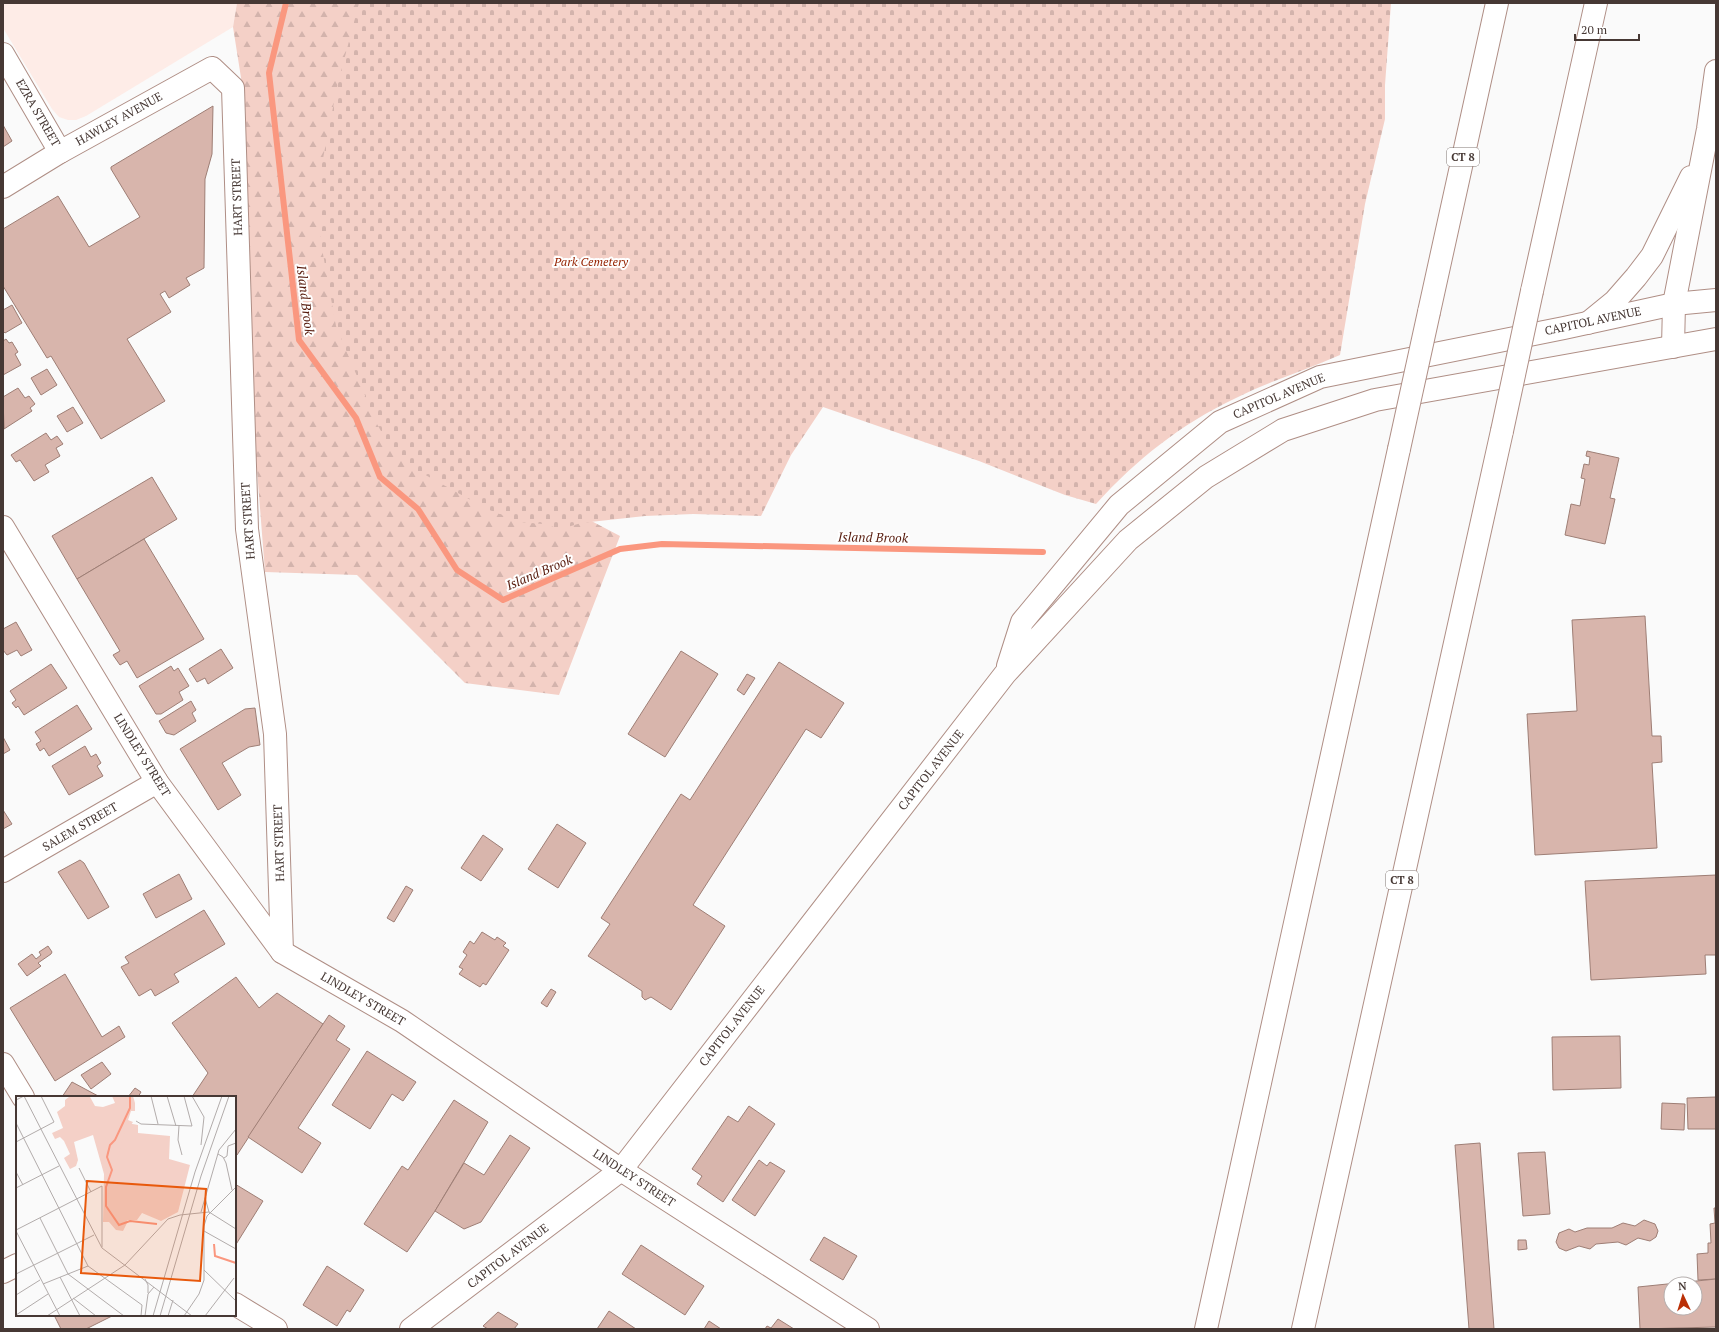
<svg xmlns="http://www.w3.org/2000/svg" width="1719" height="1332" viewBox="0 0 1719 1332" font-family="'PT Serif',serif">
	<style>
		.built { fill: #feece7 }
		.forest { fill: url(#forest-firs) }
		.cemetery { fill: url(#cemetery-stones) }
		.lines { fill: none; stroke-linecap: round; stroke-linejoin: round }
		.stream { stroke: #fa977f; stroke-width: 6 }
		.building { fill: #d8b5ac; stroke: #9e7e75; fill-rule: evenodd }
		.street-casing { stroke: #af8e85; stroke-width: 24 }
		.secondary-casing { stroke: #af8e85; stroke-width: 24 }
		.highway-casing { stroke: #af8e85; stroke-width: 24 }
		.street { stroke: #fff; stroke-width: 22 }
		.secondary { stroke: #fff; stroke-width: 22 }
		.highway { stroke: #fff; stroke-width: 22 }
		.highway-bridge-casing { stroke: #af8e85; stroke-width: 24; stroke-linecap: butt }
		.highway-bridge { stroke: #fff; stroke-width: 22 }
		.labels { text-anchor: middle; stroke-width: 4; stroke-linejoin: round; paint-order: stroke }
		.shield { fill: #fff; stroke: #7e7471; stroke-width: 1 }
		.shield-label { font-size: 11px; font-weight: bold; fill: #463834 }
		.street-label { font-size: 12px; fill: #463834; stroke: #fff }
		.park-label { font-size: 12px; font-style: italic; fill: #972504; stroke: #fff }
		.water-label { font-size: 13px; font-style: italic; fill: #571b0d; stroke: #fff }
		.inset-river { fill: none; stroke: #fa977f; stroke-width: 2 }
		.inset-road { fill: none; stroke: #b2acab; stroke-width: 1 }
		.view { fill: #e8590c; fill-opacity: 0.15; stroke: #e8590c; stroke-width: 2 }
		.inset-edge { fill: none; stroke: #463834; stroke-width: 2 }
	</style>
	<defs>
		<pattern id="forest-firs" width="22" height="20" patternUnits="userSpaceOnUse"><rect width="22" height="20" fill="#f4d0c7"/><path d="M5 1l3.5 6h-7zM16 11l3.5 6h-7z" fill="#d3b3ac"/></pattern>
		<pattern id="cemetery-stones" width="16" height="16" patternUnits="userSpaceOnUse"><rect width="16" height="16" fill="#f4d0c7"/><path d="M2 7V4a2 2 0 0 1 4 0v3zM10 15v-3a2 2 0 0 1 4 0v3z" fill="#d3b3ac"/></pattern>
	</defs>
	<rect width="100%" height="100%" fill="#fafafa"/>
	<!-- built -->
	<path class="built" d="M3 3H237L233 27 86 116 76 120H68L59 117 52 109 3 28Z"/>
	<!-- forest -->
	<path class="forest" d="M237 3H402L500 473 620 536 559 695 465 683 357 575 265 572 255 444 245 103 233 27Z"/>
	<!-- cemetery -->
	<path class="cemetery" d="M359 3H1391L1385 85V119L1365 204 1340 355C1306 370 1270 381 1236 398 1181 424 1137 459 1096 504L1065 495 979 461 823 407 791 455 761 516 693 514 645 516 581 523 561 529 543 524 519 522 487 509 411 467 390 447 377 424 336 326 321 243 319 179 337 87Z"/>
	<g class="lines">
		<!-- stream -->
		<path class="stream" d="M286 3 269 73 299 340 356 418 380 477 418 509 457 570 503 600 620 549 662 544 1043 552"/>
	</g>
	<!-- building -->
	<g class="building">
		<path d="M213 106 212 154 205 179 204 268 186 278 190 285 169 298 165 291 160 294 171 312 127 339 165 401 101 439 51 356 47 358 3 286V229L58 196 89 247 140 217 111 169V167Z"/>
		<path d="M3 125 12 141 3 147Z"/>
		<path d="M12 305 22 323 5 333 3 331V310Z"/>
		<path d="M6 339 9 343 12 342 18 352 15 354 21 365 3 375V341Z"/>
		<path d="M47 369 57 385 41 395 31 378Z"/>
		<path d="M18 388 25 398 29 396 35 404 30 408 32 411 4 429 3 397Z"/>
		<path d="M73 407 83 423 67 432 57 416Z"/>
		<path d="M46 433 51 440 57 436 63 444 56 448 60 456 45 465 49 472 34 481 20 460 16 462 11 455Z"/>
		<path d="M1587 451 1619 458 1610 498 1615 499 1605 544 1565 535 1571 504 1580 506 1585 479 1581 478 1584 464 1589 465 1590 457 1586 456Z"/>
		<path d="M152 477 177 519 77 579 52 536Z"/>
		<path d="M144 539 204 639 137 678 127 661 120 665 113 655 120 651 77 579Z"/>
		<path d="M1645 616 1652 736H1661L1662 762 1652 763 1657 848 1535 855 1527 714 1577 711 1572 620Z"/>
		<path d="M16 622 32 650 21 656 17 650 7 655 3 650V629Z"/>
		<path d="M221 649 233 668 208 684 205 678 197 682 189 669Z"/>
		<path d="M681 651 718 674 665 757 628 734Z"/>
		<path d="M779 662 844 703 821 738 806 729 693 905 725 926 671 1010 651 997 645 1000 642 997V991L588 956 610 924 601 918 681 794 690 800Z"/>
		<path d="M51 664 67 688 24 715 18 706 16 708 12 703 16 700 10 691Z"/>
		<path d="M171 666 174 671 178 668 189 686 179 692 183 700 161 714H156L139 686Z"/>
		<path d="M747 674 755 678 744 695 737 690Z"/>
		<path d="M191 701 196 710 192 713 196 721 174 735 166 733 159 721Z"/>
		<path d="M77 705 92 729 49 756 44 748 40 751 36 744 41 741 35 732Z"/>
		<path d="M255 708 260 745 249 747 222 763 241 795 218 810 180 749 245 709Z"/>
		<path d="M3 737 10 750 3 754Z"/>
		<path d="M85 746 91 757 96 754 101 763 97 766 103 776 69 795 52 766Z"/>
		<path d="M3 810 12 824 3 829Z"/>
		<path d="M557 824 586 843 558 888 528 869Z"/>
		<path d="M483 835 503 849 481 881 461 868Z"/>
		<path d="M80 860 84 863 109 907 88 919 58 872Z"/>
		<path d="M179 874 192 899 156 918 143 894Z"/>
		<path d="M1716 875V955H1705L1706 974 1591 980 1585 881Z"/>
		<path d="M406 886 413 890 394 922 387 918Z"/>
		<path d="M204 910 225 944 174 974 179 982 155 996 151 989 139 996 121 967 129 963 125 957Z"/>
		<path d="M482 932 495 940 497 937 506 943 503 946 509 950 486 985 483 983 480 987 459 974 463 969 459 967 467 955 463 952 470 941 474 944Z"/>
		<path d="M48 946 52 952 51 954 38 963 41 966 27 976 18 964 32 954 36 959 41 955 39 952Z"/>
		<path d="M65 974 102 1037 119 1026 125 1037 55 1081 10 1008Z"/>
		<path d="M236 977 259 1008 277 993 323 1024 237 1155 235 1153V1097H192L208 1073 172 1023Z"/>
		<path d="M551 989 556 992 547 1007 541 1003Z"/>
		<path d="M329 1015 345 1026 336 1040 350 1049 298 1128 321 1143 302 1173 248 1137Z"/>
		<path d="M1620 1036 1621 1088 1553 1090 1552 1037Z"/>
		<path d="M367 1051 416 1082 403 1101 392 1094 370 1129 332 1105Z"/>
		<path d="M102 1062 111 1074 91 1089 81 1075Z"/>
		<path d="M72 1082 100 1097H62Z"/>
		<path d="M135 1088 141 1092 138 1097H128Z"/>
		<path d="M1716 1097V1129H1688L1687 1098Z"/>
		<path d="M454 1100 488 1122 435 1211 407 1252 364 1224 402 1166 408 1170Z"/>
		<path d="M1662 1103 1685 1104 1684 1130 1661 1129Z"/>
		<path d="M749 1106 775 1124 723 1202 697 1184 702 1176 692 1169 728 1116 738 1122Z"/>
		<path d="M510 1135 530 1148 481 1222 464 1229 435 1211 464 1163 484 1175Z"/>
		<path d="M1480 1143 1494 1329H1469L1455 1145Z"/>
		<path d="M1545 1152 1550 1214 1523 1216 1518 1153Z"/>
		<path d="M759 1160 767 1166 770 1162 785 1171 755 1216 732 1200Z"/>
		<path d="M235 1184 263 1201 235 1246Z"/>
		<path d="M1714 1208H1716V1279L1698 1280 1697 1254 1708 1253V1243H1711L1710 1224 1715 1223Z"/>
		<path d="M1644 1220 1655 1224 1658 1231 1656 1237 1650 1241 1638 1238 1626 1245 1618 1242 1596 1244 1590 1249 1579 1246 1566 1251 1559 1248 1556 1242 1559 1233 1569 1229 1575 1232 1587 1228H1612L1623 1223 1635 1226Z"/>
		<path d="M824 1237 857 1256 843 1280 810 1260Z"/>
		<path d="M1518 1240H1526L1527 1249 1518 1250Z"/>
		<path d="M641 1245 704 1286 685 1315 622 1274Z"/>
		<path d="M327 1266 364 1290 350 1312 347 1310 337 1326 303 1305Z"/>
		<path d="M1716 1279V1327L1640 1329 1638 1287ZM1671 1284H1695V1308H1671Z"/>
		<path d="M609 1311 636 1329H597Z"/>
		<path d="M498 1312 518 1324 514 1329H488L483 1326Z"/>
		<path d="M54 1315H114L86 1329H61Z"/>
		<path d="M778 1319 794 1329H765L767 1326 771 1328Z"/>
		<path d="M709 1321 721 1329H704Z"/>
	</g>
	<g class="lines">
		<defs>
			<g id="street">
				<path d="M3 54 60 152"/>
				<path d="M3 187 60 152 212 68 233 88 247 529 275 734 282 952"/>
				<path d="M1588 323 1615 301 1636 277 1652 256 1691 177"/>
				<path d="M1673 347 1674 304 1708 129 1716 71"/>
				<path d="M3 871 157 782"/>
				<path d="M3 1064 23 1097"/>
				<path d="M3 1272 17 1265"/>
				<path d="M235 1304 276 1329"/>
			</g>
			<g id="secondary">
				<path d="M3 527 157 782 282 952 402 1021 621 1170 868 1329"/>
				<path d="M1008 666 1022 622 1119 505 1220 422 1320 377 1564 328 1674 304 1716 300"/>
				<path d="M411 1329 621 1170 1005 674 1128 540 1206 477 1283 430 1375 400 1716 339"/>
			</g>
			<g id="highway">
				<path d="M1532 291 1596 3"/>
				<path d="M1429 312 1497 3"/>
				<path d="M1206 1329 1399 449"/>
				<path d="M1303 1329 1502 431"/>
			</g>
		</defs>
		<!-- street casing -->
		<use href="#street" class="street-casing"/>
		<!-- secondary casing -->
		<use href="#secondary" class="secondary-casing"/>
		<!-- highway casing -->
		<use href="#highway" class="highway-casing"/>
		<!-- street -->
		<use href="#street" class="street"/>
		<!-- secondary -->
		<use href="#secondary" class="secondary"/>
		<!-- highway -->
		<use href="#highway" class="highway"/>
		<defs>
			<g id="highway-bridge">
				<path d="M1502 431 1532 291"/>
				<path d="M1399 449 1429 312"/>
			</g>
		</defs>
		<!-- highway-bridge casing -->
		<use href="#highway-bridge" class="highway-bridge-casing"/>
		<!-- highway-bridge -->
		<use href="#highway-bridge" class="highway-bridge"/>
	</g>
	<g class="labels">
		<!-- shield labels -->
		<g class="shield">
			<rect x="1447" y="148" width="32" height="18" rx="3"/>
			<rect x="1386" y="871" width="32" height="18" rx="3"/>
		</g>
		<g class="shield-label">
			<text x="1463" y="161">CT 8</text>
			<text x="1402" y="884">CT 8</text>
		</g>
		<!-- street labels -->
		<g class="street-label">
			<text transform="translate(38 113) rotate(60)" y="4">EZRA STREET</text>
			<text transform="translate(119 119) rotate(-29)" y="4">HAWLEY AVENUE</text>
			<text transform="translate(237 197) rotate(-92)" y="4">HART STREET</text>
			<text transform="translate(1593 321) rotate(-12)" y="4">CAPITOL AVENUE</text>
			<text transform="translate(1279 396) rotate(-23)" y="4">CAPITOL AVENUE</text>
			<text transform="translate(248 521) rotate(-94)" y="4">HART STREET</text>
			<text transform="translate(142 755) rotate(58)" y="4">LINDLEY STREET</text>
			<text transform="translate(931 770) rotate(-52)" y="4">CAPITOL AVENUE</text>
			<text transform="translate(80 827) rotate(-30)" y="4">SALEM STREET</text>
			<text transform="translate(279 843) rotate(-92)" y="4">HART STREET</text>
			<text transform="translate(363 999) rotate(30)" y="4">LINDLEY STREET</text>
			<text transform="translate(732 1026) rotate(-52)" y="4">CAPITOL AVENUE</text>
			<text transform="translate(634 1178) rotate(33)" y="4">LINDLEY STREET</text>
			<text transform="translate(508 1256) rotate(-37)" y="4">CAPITOL AVENUE</text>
		</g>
		<!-- park labels -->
		<g class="park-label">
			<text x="591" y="266">Park Cemetery</text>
		</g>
		<!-- water labels -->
		<g class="water-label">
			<text transform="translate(306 300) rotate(83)" y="5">Island Brook</text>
			<text transform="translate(873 537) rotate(1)" y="5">Island Brook</text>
			<text transform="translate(539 572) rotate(-23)" y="5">Island Brook</text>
		</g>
	</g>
	<!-- overview -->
	<g transform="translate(16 1096)">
		<rect width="220" height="220" fill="#fafafa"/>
		<path d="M96 0H117L119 7V15H115L112 24 117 26 112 33 104 120 112 125 107 135 100 134 93 126H87L88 78 77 39 58 46 62 64 60 70 54 73 48 62 54 58 48 45 44 41 39 43 36 37 47 32 41 16 49 10V4L53 1H74L79 10 87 11 99 7Z" fill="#f4d0c7"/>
		<path d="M111 27 122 29V37L154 40 153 63 174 69 162 116 145 125 126 117 121 124H108L95 116 92 99Z" fill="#f4d0c7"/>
		<path class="inset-river" d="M114 0V12L99 44 94 49 91 61 96 74 90 91V110L103 129 114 125 141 128M198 148 199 160 220 167"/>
		<path class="inset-road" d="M135 0 142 28M151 0 160 30M176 0 188 21 185 49M0 4 8 0 86 152 176 220M120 25 125 28 176 30 168 0M0 27 72 170M163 30 162 44 166 59M0 46 38 26 25 0M202 58 207 61 210 67 216 94M208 62 211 60 212 50 220 47M63 72 75 96M0 76 7 89M0 92 43 70M189 102 193 116 220 133M185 116 203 54 220 33M24 122 52 178 108 220M0 134 86 90V151M0 135 44 220M188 135 220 153M188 174 220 205M0 178 78 139M44 181 64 220M129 183 132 189V197M27 188 72 170 126 209 125 220M0 199 24 184M57 202 80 220M0 219 32 198M31 220 109 169 152 123 164 119 193 116M129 220 132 198 138 191M137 220 179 76 206 0M144 220 185 80 213 0M152 220 157 204M168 220 183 198 188 184V130L191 120 220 91M189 220 218 182"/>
		<path class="view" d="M71 85 190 93 184 185 65 177Z"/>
		<rect width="220" height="220" class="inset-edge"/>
	</g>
	<!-- border -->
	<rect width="1719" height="1332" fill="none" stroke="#463834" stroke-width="8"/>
	<!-- north arrow -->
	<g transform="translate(1683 1296) rotate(356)"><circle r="19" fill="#ffffff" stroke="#b5afae"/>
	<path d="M0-3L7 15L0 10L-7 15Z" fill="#ba3007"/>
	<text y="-6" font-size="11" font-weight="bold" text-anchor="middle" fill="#463834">N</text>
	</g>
	<!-- scale -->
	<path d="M1575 34v6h64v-6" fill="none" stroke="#463834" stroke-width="2"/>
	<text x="1581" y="34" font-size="12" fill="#463834" stroke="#ffffff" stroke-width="3" paint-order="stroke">20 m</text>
</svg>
